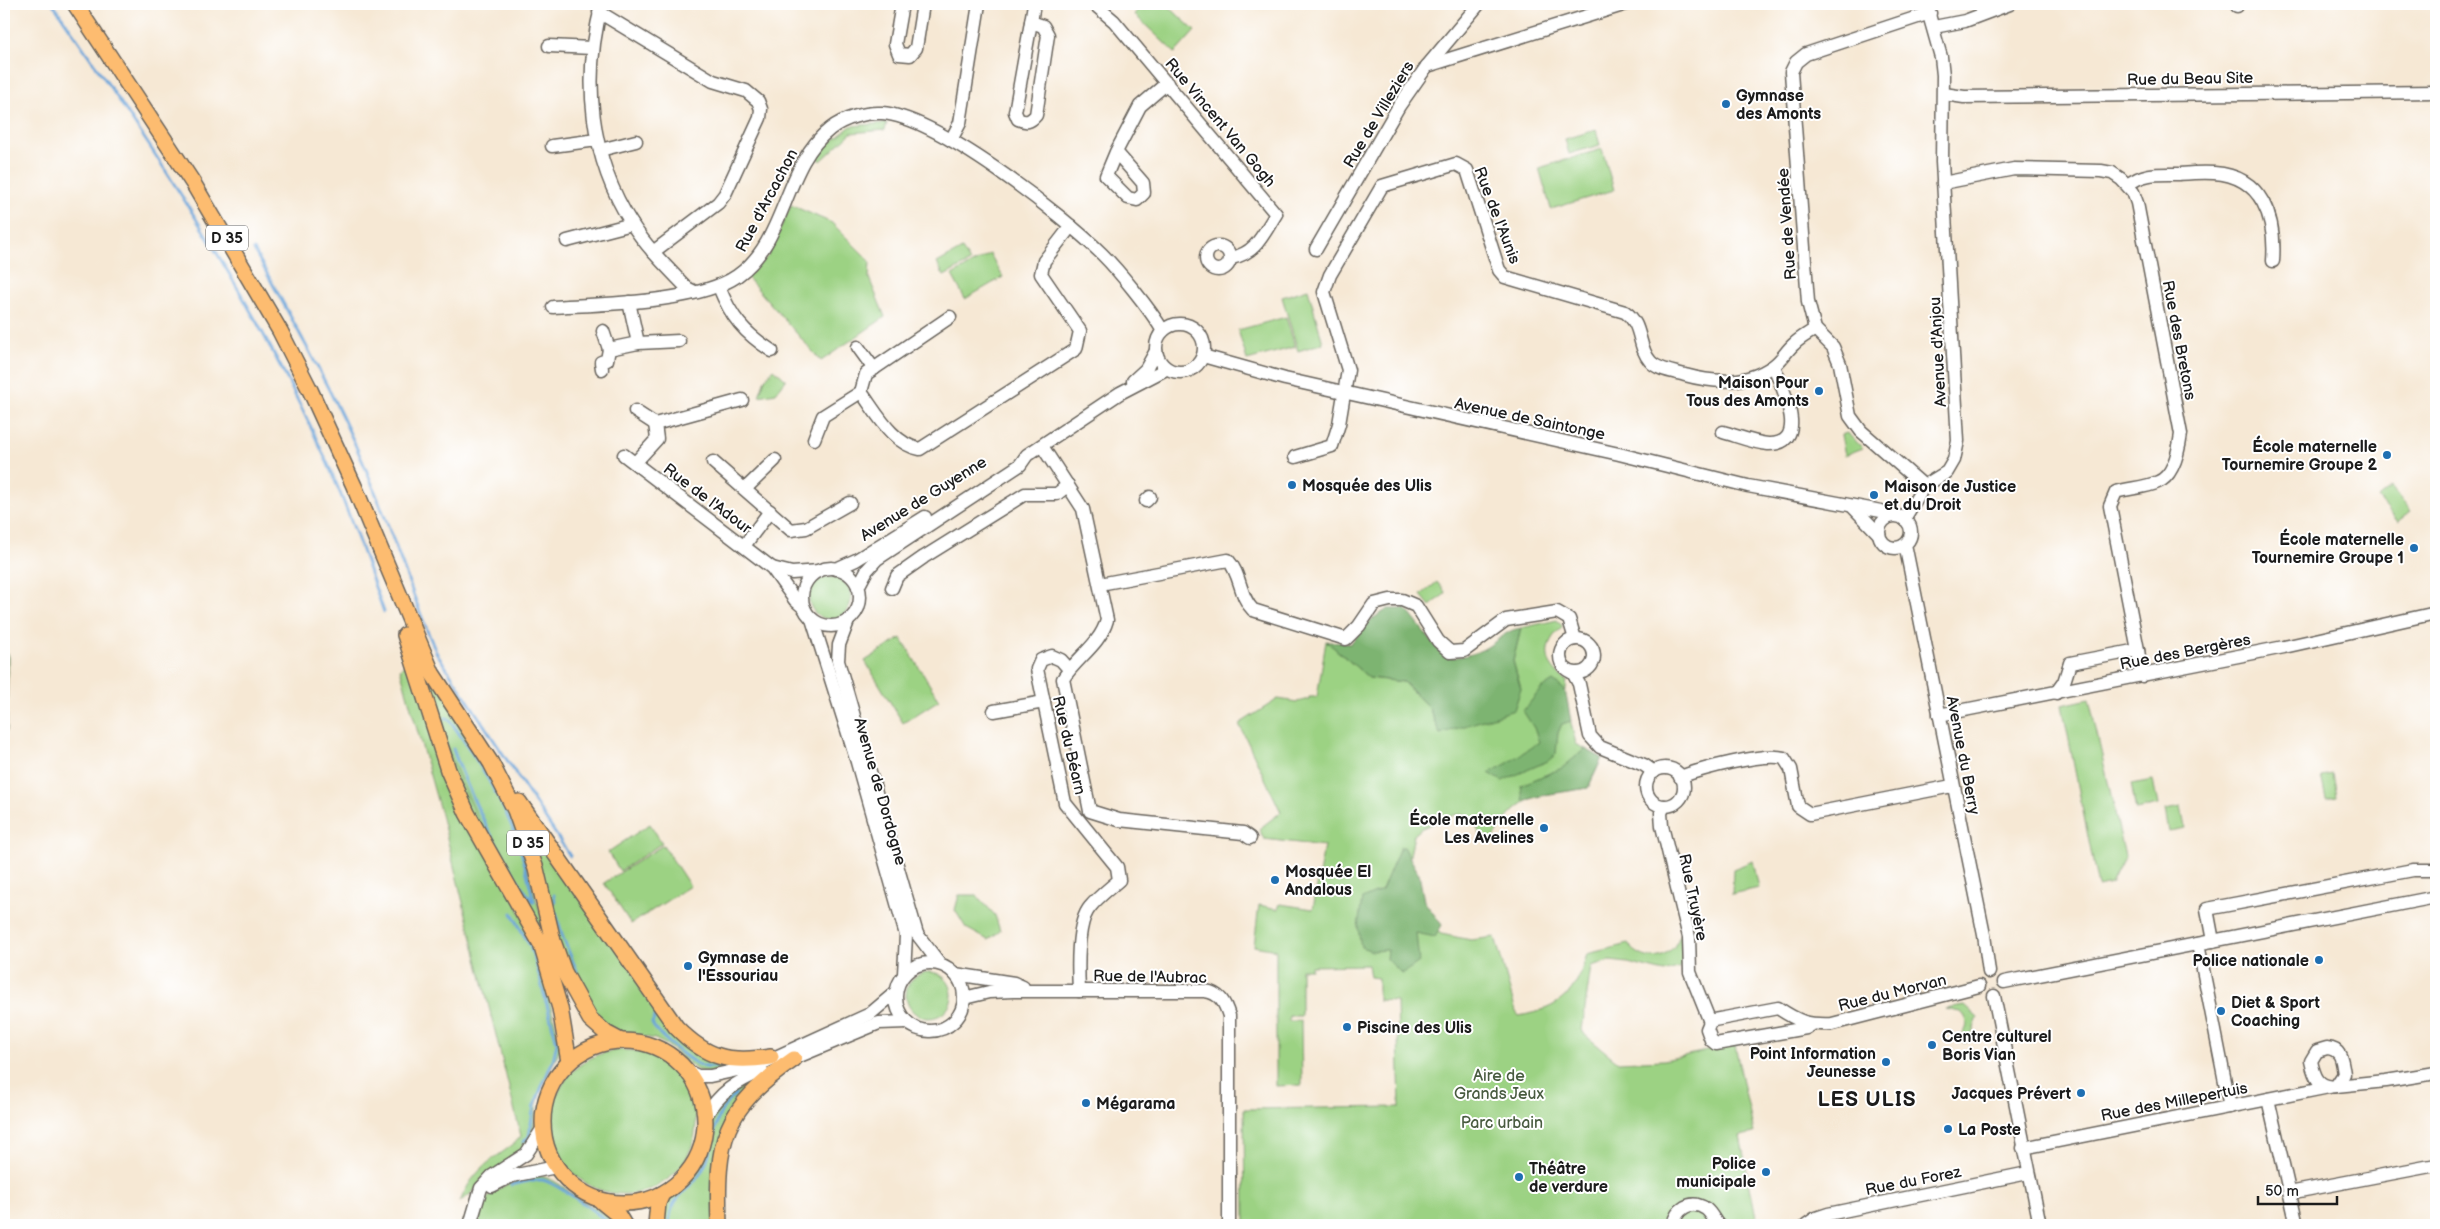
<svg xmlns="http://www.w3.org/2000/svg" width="2440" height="1229" viewBox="0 0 2440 1229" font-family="'Balsamiq Sans',sans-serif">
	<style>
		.green { fill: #9cd283; stroke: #5c7750 }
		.forest { fill: #7db471; stroke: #4c6846 }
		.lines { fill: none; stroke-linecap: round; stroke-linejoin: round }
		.stream { stroke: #68a3d8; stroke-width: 3 }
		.minor-casing { stroke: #68635c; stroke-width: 15 }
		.major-casing { stroke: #68635c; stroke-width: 18 }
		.minor { stroke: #fff; stroke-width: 12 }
		.major { stroke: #fdbc70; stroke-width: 15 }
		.poi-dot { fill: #1f6fb2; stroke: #fff; stroke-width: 2 }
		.labels { text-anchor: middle; stroke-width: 4; stroke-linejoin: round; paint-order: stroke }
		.shield { fill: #fff; stroke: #606060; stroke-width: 1 }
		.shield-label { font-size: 15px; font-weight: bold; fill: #1c1c1c }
		.street-label { font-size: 16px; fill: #1c1c1c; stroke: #fff }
		.poi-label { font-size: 16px; font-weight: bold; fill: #1c1c1c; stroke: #fff; text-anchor: start }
		.park-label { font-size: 16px; fill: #495c40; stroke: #fff }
		.district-label { font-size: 21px; font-weight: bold; letter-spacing: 1px; fill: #1c1c1c; stroke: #fff }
	</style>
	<rect width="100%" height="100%" fill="#fff"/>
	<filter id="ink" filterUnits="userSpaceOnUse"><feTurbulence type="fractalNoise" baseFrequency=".02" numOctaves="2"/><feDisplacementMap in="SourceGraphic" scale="10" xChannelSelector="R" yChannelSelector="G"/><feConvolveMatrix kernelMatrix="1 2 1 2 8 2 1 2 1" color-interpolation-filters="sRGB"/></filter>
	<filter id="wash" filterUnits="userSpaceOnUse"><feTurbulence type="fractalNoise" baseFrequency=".0096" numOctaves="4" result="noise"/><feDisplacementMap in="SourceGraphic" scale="20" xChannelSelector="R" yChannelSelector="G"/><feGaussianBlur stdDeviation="1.12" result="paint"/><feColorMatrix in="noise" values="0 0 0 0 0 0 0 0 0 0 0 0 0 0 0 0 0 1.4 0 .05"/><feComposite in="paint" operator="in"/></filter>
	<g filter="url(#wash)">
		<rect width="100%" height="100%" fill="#f6e8d4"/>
		<!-- green -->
		<g class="green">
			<path d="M1144 4H1166L1195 31 1175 53 1134 14Z"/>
			<path d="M887 123 885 130 851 133 821 161 815 155 851 126Z"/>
			<path d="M1596 130 1600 145 1569 154 1565 139Z"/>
			<path d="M1602 149 1614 190 1551 209 1539 168Z"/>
			<path d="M791 205 832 223 870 261 869 278 885 317 821 361 747 277 768 256Z"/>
			<path d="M962 249 970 262 944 276 937 263Z"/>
			<path d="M990 254 1003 277 965 299 952 275Z"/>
			<path d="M1308 289 1323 343 1298 351 1282 297Z"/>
			<path d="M1286 317 1295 347 1247 360 1238 330Z"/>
			<path d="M774 369 786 380 776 393 759 396 765 379Z"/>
			<path d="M1847 433 1863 448 1845 455 1841 435Z"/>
			<path d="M2391 487 2411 512 2398 522 2378 498Z"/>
			<circle cx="830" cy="598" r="21"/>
			<path d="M1437 582 1446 593 1430 606 1421 595Z"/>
			<path d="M1557 620 1563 627C1541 643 1543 667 1567 680L1565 698 1576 744 1602 758 1588 788C1535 796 1521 792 1491 841L1482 839 1475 823 1465 814 1454 815 1422 828 1414 835 1406 875 1427 924 1441 934 1471 940 1495 937 1516 1012 1519 1016C1561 1008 1576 994 1587 954L1628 944C1647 967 1673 960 1681 932L1683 961 1681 967 1664 972 1628 963 1610 961 1591 966 1582 1030 1585 1035 1618 1062 1664 1060 1735 1045 1754 1133 1740 1136 1757 1222 1738 1225H1245L1244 1109 1400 1107 1397 1001 1378 1000V978L1370 977 1368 965 1311 966V969H1301V1016H1289V1021H1301L1302 1085 1276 1086V950L1254 946 1259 905 1278 909 1280 904 1313 909 1324 846 1264 839 1259 829 1281 812 1239 724 1278 699 1297 702 1309 699V697H1317L1326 641 1369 678 1403 682 1429 708 1440 734 1521 689 1513 661 1521 628Z"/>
			<path d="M408 635 479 752 514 816 548 942 472 810 458 778Z"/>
			<path d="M901 638 939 700 903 723 865 661Z"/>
			<path d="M408 663 537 950 561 1047 541 1091 537 1104 533 1134 525 1149 484 1178 473 1192 460 1202C468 1181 481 1166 500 1154 508 1148 515 1144 521 1136L442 818 400 669Z"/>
			<path d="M2089 699 2125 856 2111 884 2098 887 2062 705Z"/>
			<path d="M2333 774 2337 797 2326 799 2321 776Z"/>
			<path d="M2153 780 2158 805 2136 810 2131 784Z"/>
			<path d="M2181 807 2185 828 2169 831 2165 810Z"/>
			<path d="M523 816 678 1036 734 1064 709 1073 697 1070 667 1045 655 1039 615 1031 593 1016 559 949Z"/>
			<path d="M650 824 662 843 620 871 608 852Z"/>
			<path d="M663 845 690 886 631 924 604 883Z"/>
			<path d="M1753 861 1759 888 1732 894 1733 869Z"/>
			<path d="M959 895H976L995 915 1000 931 988 940 966 928 955 910Z"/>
			<circle cx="929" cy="995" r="23"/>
			<path d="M1965 1006 1978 1018 1968 1042 1963 1043 1960 1040C1965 1030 1972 1023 1961 1012L1946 1009Z"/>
			<circle cx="624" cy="1122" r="72"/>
			<path d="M764 1075 725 1124 714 1225H663L664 1209 668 1200 695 1174 705 1156 712 1118 718 1105 728 1093Z"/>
			<path d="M534 1175C553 1177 561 1186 576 1196 592 1207 602 1210 617 1225H479C482 1189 505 1185 534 1175Z"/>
		</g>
		<!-- forest -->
		<g class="forest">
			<path d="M1388 609H1406L1441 653 1448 658C1464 657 1480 653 1493 643 1503 636 1508 630 1521 628L1513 661 1521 689 1514 710 1440 734 1429 708 1404 682 1369 678 1326 641 1350 644 1372 619Z"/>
			<path d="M4 654H8L7 731H4Z"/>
			<path d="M1553 681 1565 690 1571 721 1562 724 1558 733 1556 754 1548 761 1502 781 1489 773 1506 764 1539 742 1534 728 1523 711 1541 689Z"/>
			<path d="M1585 749 1602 758 1588 788 1544 795 1523 801 1521 785 1562 768Z"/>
			<path d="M1400 847H1404L1419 874 1424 901 1442 925 1435 937 1416 933 1419 962 1402 974 1387 959 1388 950 1372 951 1361 947 1358 927 1362 899 1382 890Z"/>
		</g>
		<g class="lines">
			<!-- stream -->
			<g class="stream">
				<path d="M53 4C152 146 249 291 321 449 346 502 364 557 384 612"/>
				<path d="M254 250C293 321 333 392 365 467 391 528 410 591 436 652L570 856"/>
				<path d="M446 718 449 719C476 758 502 797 518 842 525 862 529 882 534 902"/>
				<path d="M453 749C470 797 502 862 533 902"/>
				<path d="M554 895 555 902"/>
				<path d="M512 913 530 946 536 963 557 1043 553 1060 534 1106 529 1137 523 1142"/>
				<path d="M556 913 563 938 577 971"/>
				<path d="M656 1015 652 1023C655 1033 691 1062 702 1066 708 1068 712 1068 717 1066"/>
				<path d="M511 1185C521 1183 531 1179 542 1180 553 1181 603 1216 610 1225"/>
				<path d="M669 1225C670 1194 688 1194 702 1171 718 1143 709 1115 736 1094"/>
			</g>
		</g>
	</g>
	<g filter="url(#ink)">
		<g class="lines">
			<defs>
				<g id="minor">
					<path d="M602 4C582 78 590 159 632 224 647 248 668 268 687 288L693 291"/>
					<path d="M902 4 895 44 899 54 910 55 916 48 923 4"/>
					<path d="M1094 4 1114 21 1276 214C1263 234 1256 254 1231 258"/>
					<path d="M2237 4V6"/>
					<path d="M599 12 713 81 746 91 758 101 761 109 760 118 725 194 718 203 653 252"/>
					<path d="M1031 22 1043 26 1048 35 1036 115C1030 122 1026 123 1018 119L1015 112Z"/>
					<path d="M1031 22 1034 4"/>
					<path d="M1934 27 1965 21 2010 4"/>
					<path d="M549 46 592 48"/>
					<path d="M1427 66 1626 4"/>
					<path d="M1944 94 1964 97 2436 92"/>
					<path d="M951 140 960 123 979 4"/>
					<path d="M552 146 597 140"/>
					<path d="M600 150 636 141"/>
					<path d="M1116 152 1106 176 1128 198 1137 200 1144 193 1143 183 1116 152 1140 106 1167 83"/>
					<path d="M1943 183 2014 169 2101 171 2112 173 2121 179 2133 192 2137 203 2181 434C2179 449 2174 476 2158 482 2145 488 2129 488 2116 492L2110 506 2138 650"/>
					<path d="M2128 185C2143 172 2160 174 2179 174 2191 173 2202 172 2214 173 2263 176 2276 219 2273 261"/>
					<path d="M567 241 632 224"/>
					<circle cx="1218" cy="258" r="12"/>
					<path d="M1316 249 1399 106 1427 66 1479 4"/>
					<path d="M719 287C731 317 744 333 772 351"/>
					<path d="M629 302 638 343"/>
					<path d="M553 307C601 304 698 303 737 276 787 241 783 166 830 129 844 118 865 112 882 113 938 117 1061 214 1102 254 1120 272 1150 309 1163 331"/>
					<path d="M950 317 866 374 861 392C876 412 893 445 920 449L1076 349 1080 331 1041 274 1044 261 1071 226"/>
					<circle cx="1180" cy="348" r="24"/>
					<path d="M603 331 609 349 638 343 679 341"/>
					<path d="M858 347 874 369"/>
					<path d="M1203 356 1285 379 1619 454 1748 486 1881 511 1889 517"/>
					<path d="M602 369 601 362 607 360 609 349"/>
					<path d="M1133 381 1146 369 1156 351"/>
					<path d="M635 411 655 424"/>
					<path d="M1723 432C1737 436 1754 443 1768 444 1812 445 1781 386 1774 366"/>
					<path d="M814 439 823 416 861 392"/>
					<path d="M1042 446 1083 509 1107 620C1100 645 1076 658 1063 679L1090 811 1119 820 1243 833 1250 838"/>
					<path d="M624 455 772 568 795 600 804 608"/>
					<path d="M1295 457 1332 446 1339 424 1348 370 1324 292 1330 275 1382 186 1456 164 1467 170 1499 270 1505 277 1625 312C1643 324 1637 346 1650 361 1657 370 1675 372 1685 375 1714 383 1747 385 1773 366 1781 361 1786 351 1794 344 1800 338 1808 334 1815 329"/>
					<path d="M713 462 791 530 806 528 850 503"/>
					<path d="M635 463 657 439 655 424 742 400"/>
					<path d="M1924 486 1861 431 1850 416 1840 364 1833 347 1815 329 1808 302 1791 72 1796 62 1806 54 1930 13"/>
					<path d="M745 489 775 460"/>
					<path d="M1146 501 1150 497"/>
					<path d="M1852 506 1879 534"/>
					<circle cx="1895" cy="532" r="16"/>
					<path d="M1904 519 1924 486 1947 472 1954 460 1958 441 1942 162 1943 75 1941 57 1926 4"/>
					<path d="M744 546 770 511"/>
					<path d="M1903 546 1906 549 1984 935 1989 972"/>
					<path d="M772 568 792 573 819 571"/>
					<circle cx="831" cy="597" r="29"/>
					<path d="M836 569 856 560 925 517"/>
					<path d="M1100 584 1228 560C1241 574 1239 596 1253 610L1346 639 1359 626 1374 604 1390 600H1402L1416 606 1438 641 1450 652 1464 651 1506 620 1557 612 1569 619 1575 639"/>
					<path d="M858 587 867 570 877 559 1020 465 1027 455 1120 393 1166 369"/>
					<path d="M892 588 897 576 924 557 1025 494H1057L1068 485"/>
					<path d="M812 619 857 762 906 935 904 974"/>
					<path d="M848 621 839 645 838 661 917 934 940 964"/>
					<circle cx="1577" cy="656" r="17"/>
					<path d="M1069 669 1061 660 1052 656 1041 660 1037 669 1065 803 1117 867 1119 880C1109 889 1098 897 1090 907 1076 923 1078 970 1079 991"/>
					<path d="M1573 673 1579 684 1590 736 1600 747 1644 765 1654 772"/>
					<path d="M2056 693 2064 682 2070 663 2138 650 2142 676"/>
					<path d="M994 711 1044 702"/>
					<path d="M1939 715 2284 647 2436 613"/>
					<circle cx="1665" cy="787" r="19"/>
					<path d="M1680 777C1701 769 1764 752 1784 758L1791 769 1798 806 1810 814 1952 786"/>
					<path d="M1664 806 1661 813 1662 826 1689 937 1690 972 1710 1022"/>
					<path d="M2213 941 2207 909 2413 870H2436"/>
					<path d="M2198 944 2230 1107"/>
					<circle cx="930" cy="997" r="34"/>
					<path d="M955 974 1014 983 1023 987"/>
					<path d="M2004 982 2436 897"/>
					<path d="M1994 996 2040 1225"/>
					<path d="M964 998 989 992 1013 991H1205C1220 993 1225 1003 1229 1016V1225"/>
					<path d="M1811 1025 1806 1028 1716 1044 1711 1040 1707 1029 1710 1022 1714 1020 1778 1008C1799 1022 1807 1025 1832 1024L1979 986"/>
					<path d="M2327 1048C2342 1049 2342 1061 2344 1074L2336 1086C2318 1089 2314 1075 2311 1061L2317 1051Z"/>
					<path d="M785 1062 879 1023 907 1022"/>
					<path d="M687 1071 698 1076H710L756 1066 870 1014 896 992"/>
					<path d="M2336 1086 2386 1081 2436 1073"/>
					<path d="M2268 1099 2296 1221"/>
					<path d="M705 1117C720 1092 736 1082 762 1071"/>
					<path d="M2023 1148 2329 1087"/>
					<path d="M492 1186 512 1176 556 1167"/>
					<path d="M2289 1193 2436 1165"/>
					<path d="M470 1225 481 1188 492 1176 526 1154 543 1128"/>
					<path d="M1673 1225C1676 1210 1690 1198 1706 1209 1711 1213 1714 1220 1718 1225"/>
					<path d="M1806 1225 1816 1218 1828 1214 2028 1173"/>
				</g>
				<g id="major">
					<path d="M75 4 193 183 280 331 310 390 354 486 432 673 491 763 515 810 536 869 553 941 564 972 590 1019 606 1033 621 1041"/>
					<path d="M405 635 448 770 467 813 541 944 560 1008 569 1062"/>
					<path d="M519 802 676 1027C707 1059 729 1063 771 1057"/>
					<circle cx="624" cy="1122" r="81"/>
					<path d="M602 1202 618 1215 624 1225"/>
					<path d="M656 1225 658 1203 662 1194"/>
					<path d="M719 1225C716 1140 722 1109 794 1059"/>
				</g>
			</defs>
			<!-- minor casing -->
			<use href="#minor" class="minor-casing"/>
			<!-- major casing -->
			<use href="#major" class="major-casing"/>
			<!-- minor -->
			<use href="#minor" class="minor"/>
			<!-- major -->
			<use href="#major" class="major"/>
		</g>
	</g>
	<!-- markers -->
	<g class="poi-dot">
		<circle cx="1726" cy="104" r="5"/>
		<circle cx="1819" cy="391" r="5"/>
		<circle cx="2387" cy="455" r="5"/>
		<circle cx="1292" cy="485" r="5"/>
		<circle cx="1874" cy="495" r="5"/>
		<circle cx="2414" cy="548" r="5"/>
		<circle cx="1544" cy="828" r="5"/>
		<circle cx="1275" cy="880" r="5"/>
		<circle cx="2319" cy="960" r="5"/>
		<circle cx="688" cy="966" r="5"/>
		<circle cx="2221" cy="1011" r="5"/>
		<circle cx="1347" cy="1027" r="5"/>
		<circle cx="1932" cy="1045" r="5"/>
		<circle cx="1886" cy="1062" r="5"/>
		<circle cx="2081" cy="1093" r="5"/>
		<circle cx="1086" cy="1103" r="5"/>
		<circle cx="1948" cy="1129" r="5"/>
		<circle cx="1766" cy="1172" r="5"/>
		<circle cx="1519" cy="1177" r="5"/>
	</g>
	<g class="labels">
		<!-- shield labels -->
		<g class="shield">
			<rect x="206" y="225.5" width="42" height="25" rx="4"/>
			<rect x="507" y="830.5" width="42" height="25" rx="4"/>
		</g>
		<g class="shield-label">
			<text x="227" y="243">D 35</text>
			<text x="528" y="848">D 35</text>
		</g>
		<!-- street labels -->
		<g class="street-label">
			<text transform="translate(2190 78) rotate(-1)" y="6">Rue du Beau Site</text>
			<text transform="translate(1378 114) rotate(-59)" y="6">Rue de Villeziers</text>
			<text transform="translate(1221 122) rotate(50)" y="6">Rue Vincent Van Gogh</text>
			<text transform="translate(766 200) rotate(-62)" y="6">Rue d'Arcachon</text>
			<text transform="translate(1498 215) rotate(69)" y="6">Rue de l'Aunis</text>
			<text transform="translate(1786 224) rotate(-94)" y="6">Rue de Vendée</text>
			<text transform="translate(2180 340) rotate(79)" y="6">Rue des Bretons</text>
			<text transform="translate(1937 352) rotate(-93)" y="6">Avenue d'Anjou</text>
			<text transform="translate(1530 418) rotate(12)" y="6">Avenue de Saintonge</text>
			<text transform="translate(708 498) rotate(37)" y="6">Rue de l'Adour</text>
			<text transform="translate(923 498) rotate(-32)" y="6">Avenue de Guyenne</text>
			<text transform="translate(2185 651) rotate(-11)" y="6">Rue des Bergères</text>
			<text transform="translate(1070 745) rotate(77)" y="6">Rue du Béarn</text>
			<text transform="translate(1964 755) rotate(79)" y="6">Avenue du Berry</text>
			<text transform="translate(881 791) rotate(74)" y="6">Avenue de Dordogne</text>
			<text transform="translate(1694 897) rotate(78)" y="6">Rue Truyère</text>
			<text transform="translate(1150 976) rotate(1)" y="6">Rue de l'Aubrac</text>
			<text transform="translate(1892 992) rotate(-14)" y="6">Rue du Morvan</text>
			<text transform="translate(2174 1101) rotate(-11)" y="6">Rue des Millepertuis</text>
			<text transform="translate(1913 1180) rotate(-11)" y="6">Rue du Forez</text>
		</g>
		<!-- poi labels -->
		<g class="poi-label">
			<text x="1736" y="101">Gymnase<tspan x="1736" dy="18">des Amonts</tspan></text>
			<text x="1809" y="388" text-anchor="end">Maison Pour<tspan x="1809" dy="18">Tous des Amonts</tspan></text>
			<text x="2377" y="452" text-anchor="end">École maternelle<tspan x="2377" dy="18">Tournemire Groupe 2</tspan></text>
			<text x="1302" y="491">Mosquée des Ulis</text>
			<text x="1884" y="492">Maison de Justice<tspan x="1884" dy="18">et du Droit</tspan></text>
			<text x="2404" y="545" text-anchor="end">École maternelle<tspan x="2404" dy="18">Tournemire Groupe 1</tspan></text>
			<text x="1534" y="825" text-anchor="end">École maternelle<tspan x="1534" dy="18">Les Avelines</tspan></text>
			<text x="1285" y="877">Mosquée El<tspan x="1285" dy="18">Andalous</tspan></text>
			<text x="698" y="963">Gymnase de<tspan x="698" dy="18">l'Essouriau</tspan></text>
			<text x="2309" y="966" text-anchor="end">Police nationale</text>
			<text x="2231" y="1008">Diet &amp; Sport<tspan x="2231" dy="18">Coaching</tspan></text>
			<text x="1357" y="1033">Piscine des Ulis</text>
			<text x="1942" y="1042">Centre culturel<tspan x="1942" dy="18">Boris Vian</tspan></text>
			<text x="1876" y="1059" text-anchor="end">Point Information<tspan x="1876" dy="18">Jeunesse</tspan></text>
			<text x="2071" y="1099" text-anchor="end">Jacques Prévert</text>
			<text x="1096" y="1109">Mégarama</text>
			<text x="1958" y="1135">La Poste</text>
			<text x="1756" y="1169" text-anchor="end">Police<tspan x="1756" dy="18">municipale</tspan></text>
			<text x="1529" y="1174">Théâtre<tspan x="1529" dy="18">de verdure</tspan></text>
		</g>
		<!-- park labels -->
		<g class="park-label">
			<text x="1499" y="1081">Aire de<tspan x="1499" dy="18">Grands Jeux</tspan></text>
			<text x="1502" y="1128">Parc urbain</text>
		</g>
		<!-- district labels -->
		<g class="district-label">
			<text x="1867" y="1106">LES ULIS</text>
		</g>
	</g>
	<!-- margin -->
	<rect width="2440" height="1229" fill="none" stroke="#fff" stroke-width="20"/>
	<!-- scale -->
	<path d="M2258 1196v8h79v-8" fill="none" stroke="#1c1c1c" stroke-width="2.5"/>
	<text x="2265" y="1196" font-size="15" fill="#1c1c1c" stroke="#ffffff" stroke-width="4" paint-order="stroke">50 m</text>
</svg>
